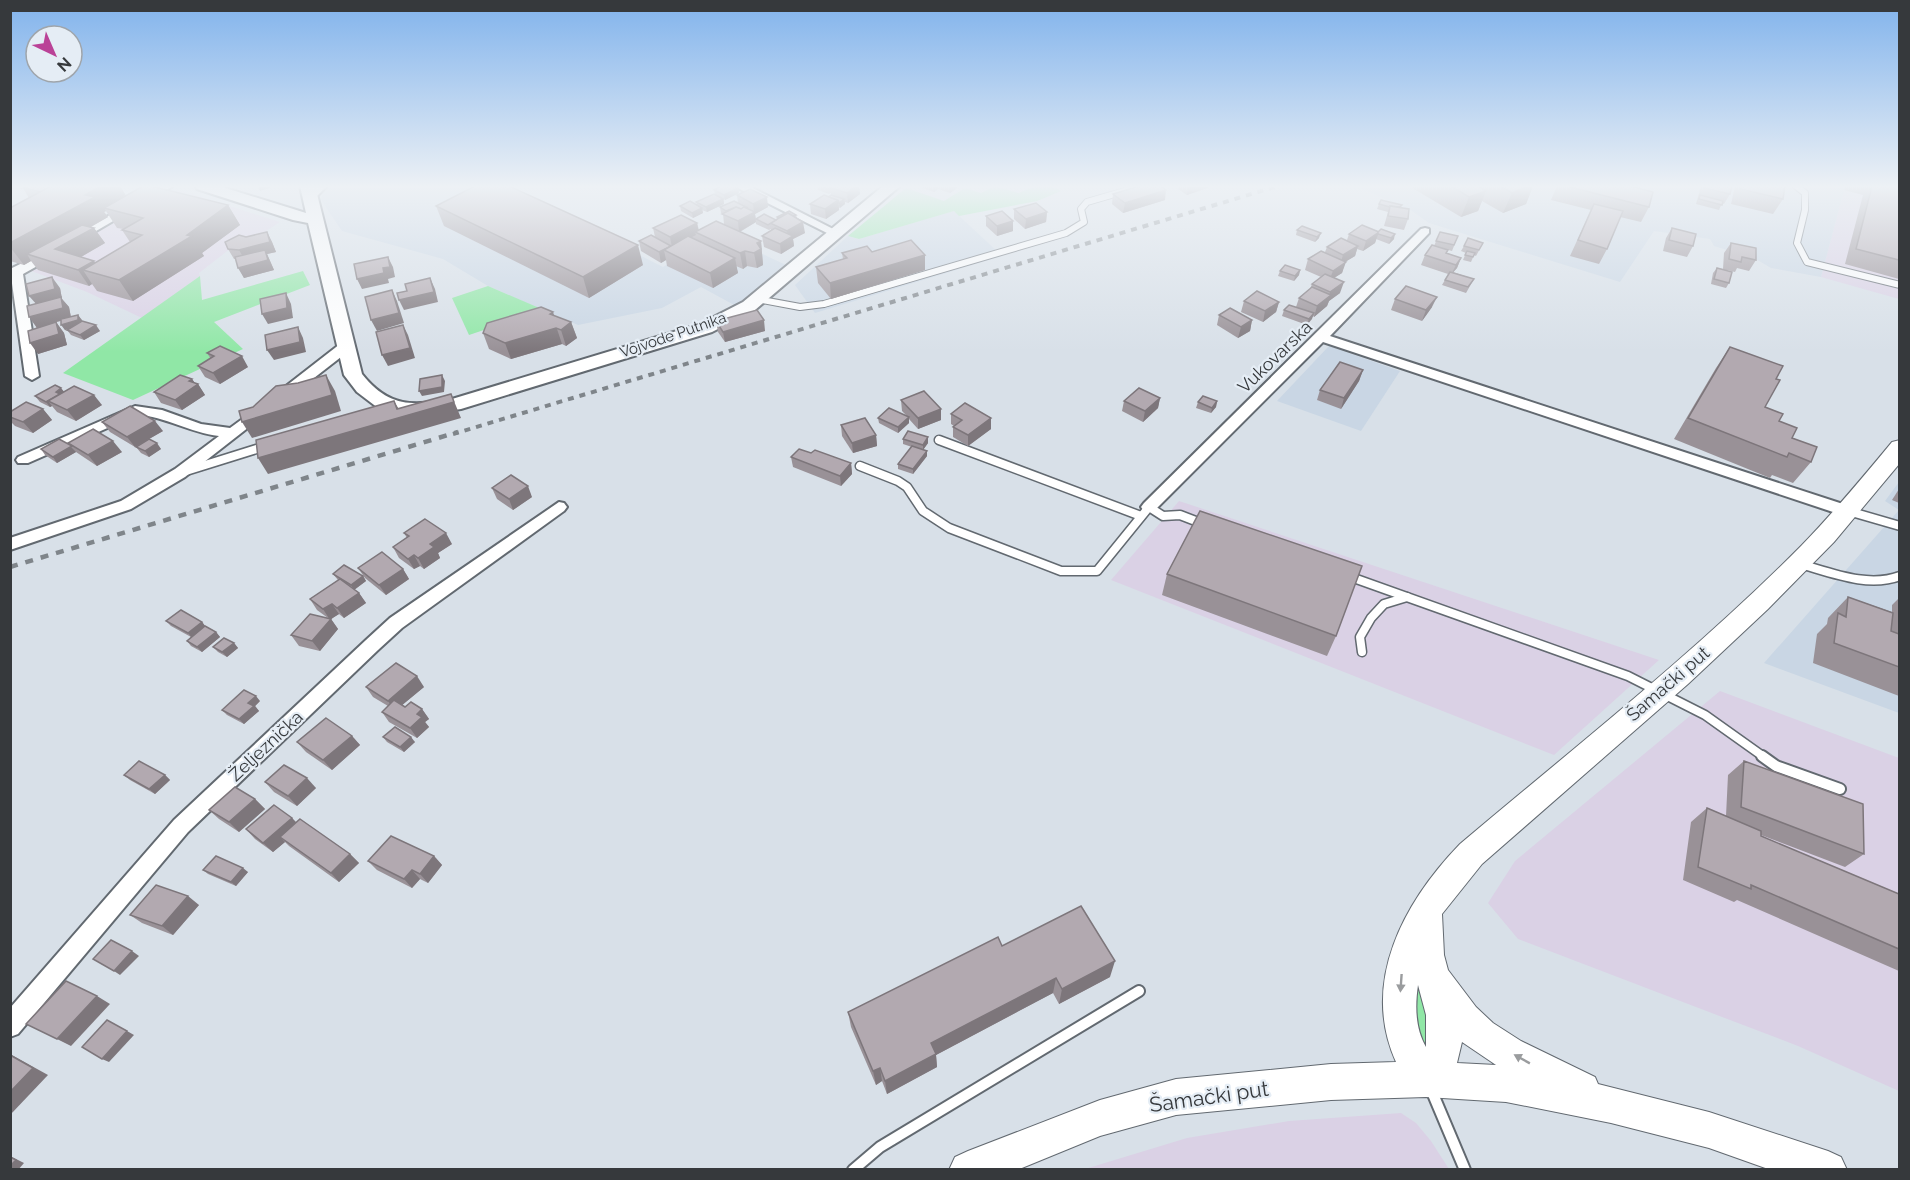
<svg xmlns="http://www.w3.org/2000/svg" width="1910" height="1180" viewBox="0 0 1910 1180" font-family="Raleway,sans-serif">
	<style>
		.commercial { fill: #dad1e5 }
		.built { fill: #c9d6e4 }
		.green { fill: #90e7a6 }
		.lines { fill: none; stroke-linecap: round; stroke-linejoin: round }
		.lane-far2-casing { stroke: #626970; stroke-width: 8 }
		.lane-far1-casing { stroke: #626970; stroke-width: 11 }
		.lane-casing { stroke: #626970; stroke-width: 14 }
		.street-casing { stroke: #626970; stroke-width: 4 }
		.secondary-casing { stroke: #626970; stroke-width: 4 }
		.primary-casing { stroke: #626970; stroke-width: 2 }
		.lane-far2 { stroke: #fff; stroke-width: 6 }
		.lane-far1 { stroke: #fff; stroke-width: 8 }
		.lane { stroke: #fff; stroke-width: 10 }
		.street { fill: #fff; fill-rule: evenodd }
		.secondary { fill: #fff; fill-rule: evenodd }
		.primary { fill: #fff; fill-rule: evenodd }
		.rail-far1 { stroke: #7f858a; stroke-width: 4; stroke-dasharray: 6 6; stroke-linecap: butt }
		.rail { stroke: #7f858a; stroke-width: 4.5; stroke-dasharray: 8 8; stroke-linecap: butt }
		.wall { fill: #999197; fill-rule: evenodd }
		.shaded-wall { fill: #7d767b }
		.building { fill: #b2a9b0; stroke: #7d767b; stroke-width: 1.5 }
		.oneway { fill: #9a9c9e }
		.labels { text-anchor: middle; stroke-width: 4.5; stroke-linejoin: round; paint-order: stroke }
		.far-street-label { font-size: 15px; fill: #36393c; stroke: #e5edf5 }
		.street-label { font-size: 18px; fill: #36393c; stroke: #e5edf5 }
		.near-street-label { font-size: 21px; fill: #36393c; stroke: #e5edf5 }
	</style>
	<rect width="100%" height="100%" fill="#d8e0e8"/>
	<!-- commercial -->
	<g class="commercial">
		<path d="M1845 186H1899V299L1821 277Z"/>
		<path d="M176 189 280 222 260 235 244 238 199 273 200 276 142 318 87 292 29 270Z"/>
		<path d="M1179 501 1659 660 1554 755 1111 580Z"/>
		<path d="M1720 691 1899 758V1091L1798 1046 1518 939 1488 903 1515 861Z"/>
		<path d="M1401 1113 1416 1123 1431 1141 1449 1169H1085L1187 1138 1289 1121Z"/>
	</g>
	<!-- built -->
	<g class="built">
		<path d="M330 186H503L663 267 718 233 788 266 736 306 701 287 662 308 578 325 488 286 443 259 342 231 321 200 323 192Z"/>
		<path d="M1356 186H1845L1821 277 1771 268 1754 258 1714 246 1710 239 1654 231 1620 282 1429 223 1412 211Z"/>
		<path d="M954 211 1002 256 815 313 795 285 848 236 859 239Z"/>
		<path d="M1329 346 1400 371 1361 431 1277 401Z"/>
		<path d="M1899 482V713L1764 663 1899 510 1885 501Z"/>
	</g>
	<!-- green -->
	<g class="green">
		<path d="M995 186 1019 193C1032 187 1049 182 1061 191L1037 201 959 216 954 211 859 239 848 236 906 188 944 201 965 188 981 193Z"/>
		<path d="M303 271 310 285 214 322 243 349 133 400 63 373 200 276 202 300Z"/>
		<path d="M488 286 544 310 469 335 452 298Z"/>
		<path d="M1421 988 1431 1030 1430 1045 1421 1053 1415 1034 1416 989Z"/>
	</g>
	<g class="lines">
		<defs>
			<g id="lane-far2">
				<path d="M1796 186 1805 193V210L1797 243 1807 262 1900 285"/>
				<path d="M757 299 800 307 824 304 1066 233 1084 222 1081 209 1087 202 1142 186"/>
			</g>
			<g id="lane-far1">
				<path d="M939 440 1141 516"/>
				<path d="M860 466 898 481 907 487 923 511 949 528 1061 571H1097L1149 507 1163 516 1180 515 1206 525"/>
				<path d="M186 471 266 446"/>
				<path d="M1848 511 1900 526"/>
				<path d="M1800 564C1832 573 1868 588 1900 576"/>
				<path d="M1348 576 1628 676 1705 715 1764 757"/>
				<path d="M1362 652 1360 637 1371 618 1384 604 1407 597"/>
			</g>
			<g id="lane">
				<path d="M1762 756 1776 766 1840 789"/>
				<path d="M1430 1087 1465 1170"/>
				<path d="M853 1170 880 1147 1139 991"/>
			</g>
			<g id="street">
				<path d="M159 186H173L79 241H71L69 239Z"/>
				<path d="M315 186H327L314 199H306V195Z"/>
				<path d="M734 186H749L841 233 839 235H831Z"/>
				<path d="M1425 228 1429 229V233L1330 336 1852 507 1855 511 1852 515H1842L1323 342 1154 511H1144L1141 507 1144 503 1421 229Z"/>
				<path d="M53 248 59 252 57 255 23 274 39 376 32 380 25 376 10 269Z"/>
				<path d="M345 343 350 344 352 347 350 350 287 399H277L275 396 277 393 340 344Z"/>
				<path d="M135 406 162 410 201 424 230 428 256 409 261 407 268 412 185 477 131 509 10 550V538L121 501 175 469 219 436C190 433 165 416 137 415L28 463H18L16 460 18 457Z"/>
				<path d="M559 502 564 503 567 507 564 511 402 628 378 650 188 832 18 1034 10 1037V1008L174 820 366 640 390 618Z"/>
			</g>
			<path id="secondary" d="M195 186H219L306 213 300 186H315L362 374C389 408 413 406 452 399L700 324 743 302 883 186H900L755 310 712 332 461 409 423 415 397 414 378 408 357 392 344 375 308 223 293 220 197 189Z"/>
			<path id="primary" d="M1900 440V463L1834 542 1768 609 1688 684 1482 864 1442 914 1444 955 1448 970 1476 1007 1493 1023 1521 1041 1595 1077 1598 1084 1709 1112 1828 1151 1841 1157 1847 1170H1771L1709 1148 1611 1123 1506 1102 1426 1097 1331 1100 1176 1115 1100 1136 1017 1170H949L955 1157 968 1151 1100 1100 1176 1079 1331 1064 1396 1062C1360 982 1404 902 1460 844 1576 746 1696 652 1802 545 1834 512 1863 477 1892 442ZM1418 985 1426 1015V1047C1415 1028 1415 1006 1418 985ZM1462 1042 1496 1065 1457 1063Z"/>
		</defs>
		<!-- lane-far2 casing -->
		<use href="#lane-far2" class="lane-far2-casing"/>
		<!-- lane-far1 casing -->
		<use href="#lane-far1" class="lane-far1-casing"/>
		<!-- lane casing -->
		<use href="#lane" class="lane-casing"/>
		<!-- street casing -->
		<use href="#street" class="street-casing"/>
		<!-- secondary casing -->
		<use href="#secondary" class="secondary-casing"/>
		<!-- primary casing -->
		<use href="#primary" class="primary-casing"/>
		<!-- lane-far2 -->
		<use href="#lane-far2" class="lane-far2"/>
		<!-- lane-far1 -->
		<use href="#lane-far1" class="lane-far1"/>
		<!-- lane -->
		<use href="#lane" class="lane"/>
		<!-- street -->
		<use href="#street" class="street"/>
		<!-- secondary -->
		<use href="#secondary" class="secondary"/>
		<!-- primary -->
		<use href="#primary" class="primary"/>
		<!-- rail-far1 -->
		<path class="rail-far1" d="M453 434 1278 186"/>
		<!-- rail -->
		<path class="rail" d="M10 567 458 432"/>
	</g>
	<!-- wall -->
	<g class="wall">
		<path d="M23 186H120L126 196 228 205 240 225 202 253 204 256 133 301 97 291 92 284 89 286 38 270 31 261 24 265 10 261V208L29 198 23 188H24ZM106 211 117 228 123 229 122 230 130 242 95 263 81 257 105 243 94 228 91 227 108 217 104 212Z"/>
		<path d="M817 186H859L860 194 848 203 845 202V204L839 208V210L826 219 811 214 810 204 831 195V193L829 194 818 190Z"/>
		<path d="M917 186H957V188L950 193 938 189 934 192Z"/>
		<path d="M1178 186H1213L1187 195 1178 189Z"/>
		<path d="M1409 186H1533L1526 204 1503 213 1482 201 1478 211 1461 217Z"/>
		<path d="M1557 186H1631L1649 207 1641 222 1620 217 1607 249 1599 264 1570 256 1591 210 1551 200Z"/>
		<path d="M1701 186H1732L1730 194 1724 204 1722 203 1719 210 1696 204Z"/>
		<path d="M1735 186H1785L1783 199 1773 214 1731 204Z"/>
		<path d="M1845 186H1899V279L1845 264 1863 195 1844 190Z"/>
		<path d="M714 190 739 193 725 200 724 199V204L707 212 702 210 703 213 693 218 681 211 680 206 697 205 696 202 715 194Z"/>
		<path d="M1113 194 1165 200 1123 213 1112 204Z"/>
		<path d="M737 195 768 207 755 214 756 219 776 220 777 219V217L796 215 797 218 805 233 793 239 794 246 781 254 764 247 762 236 771 231V229L769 230 756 224V222L740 232 761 241 763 265 757 268 747 266 743 269 736 266 738 273 713 288 667 266 666 260 661 263 641 251 639 241 655 237 653 228 697 223 699 230 724 224 723 214 721 213 720 207 738 203Z"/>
		<path d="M1379 204 1401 207 1408 219 1404 230 1384 226 1388 212 1377 209Z"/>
		<path d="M436 206 643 265 589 298 444 226Z"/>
		<path d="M1014 209 1047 212 1046 222 1025 229 1014 219Z"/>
		<path d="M986 216 1013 221V231L997 236 986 226Z"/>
		<path d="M1362 225 1394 239 1389 244 1376 239 1375 243 1363 251 1357 249 1355 256 1345 262 1342 273 1334 278 1340 293 1329 301 1327 306 1314 317 1313 316 1307 325 1282 316 1284 310 1296 307 1299 298 1310 289 1312 284 1321 277 1305 270 1308 259 1325 252 1327 247 1347 240 1349 234Z"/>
		<path d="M1672 228 1693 246 1687 257 1663 251 1666 238Z"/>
		<path d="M1297 230 1319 238 1315 242 1296 235Z"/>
		<path d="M267 232 272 242 276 252 267 254 274 270 244 278 235 259H234L228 249Z"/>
		<path d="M1440 232 1458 236 1452 251 1441 248 1448 250 1447 253 1461 258 1457 268 1453 272 1474 279 1466 293 1442 285 1445 280 1448 274 1421 265 1425 255 1434 246Z"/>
		<path d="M1483 243 1476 256 1474 255 1471 262 1463 260 1466 253 1461 251 1464 246Z"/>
		<path d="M1731 243 1756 260 1749 271 1737 268 1735 272 1727 270 1729 283 1726 288 1711 284 1713 273 1717 268 1723 269 1724 253Z"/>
		<path d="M872 252 925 255V270L831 299 818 283 816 267 843 259 842 253Z"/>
		<path d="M1300 270 1299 275 1294 281 1278 276 1280 271Z"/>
		<path d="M60 288 62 299 69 307 71 317 78 315 82 321 100 331 84 340 71 335 67 330 68 329 65 330 61 321 56 322 64 333 67 345 38 354 35 304Z"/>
		<path d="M1395 299 1432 307 1422 321 1391 310Z"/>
		<path d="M1244 301 1279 302 1276 312 1263 322 1241 312Z"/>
		<path d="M1219 315 1252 320 1250 331 1238 338 1217 325Z"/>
		<path d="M716 321 765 331 725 342 718 332Z"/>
		<path d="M571 322 577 338 566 346 562 344 511 359 489 349 483 333Z"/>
		<path d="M1730 347 1776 379 1765 407 1779 421 1811 462 1793 483 1772 475 1770 478 1674 439 1716 368Z"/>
		<path d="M207 353 248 367 220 384 205 377 198 366 211 359Z"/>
		<path d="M1363 370 1359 381 1341 409 1317 400 1320 390Z"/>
		<path d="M192 379 195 383 198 384 205 395 182 410 161 403 154 392Z"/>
		<path d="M64 392 102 405 76 421 57 412 52 406 50 407 40 402 35 396Z"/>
		<path d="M1160 398 1158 408 1143 422 1122 411 1124 401Z"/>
		<path d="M901 400 941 409V420L918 429 909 419V423L898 433 879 423 878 418 907 416 902 411Z"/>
		<path d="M1217 401 1216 407 1211 413 1196 408 1198 402Z"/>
		<path d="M43 409 52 420 33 433 15 426 10 421V412Z"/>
		<path d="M951 414 991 418V429L968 446 953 437V427L954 426 951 424Z"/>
		<path d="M102 422 163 431 149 439 161 449 149 457 141 453 136 447 144 442 135 447 110 432Z"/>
		<path d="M841 425 876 435 877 446 853 453 842 436Z"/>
		<path d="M903 439 928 443 923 450 927 456 913 474 898 469V464L912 447 903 444Z"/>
		<path d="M68 443 122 452 97 466 76 452 57 463 45 455 41 449 70 446Z"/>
		<path d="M811 453 851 463 852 474 841 486 793 467 791 457Z"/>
		<path d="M492 488 532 497 513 510 497 499Z"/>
		<path d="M1899 489V503L1892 500Z"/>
		<path d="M404 533 452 544 438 553 440 558 424 569 420 566 414 569 399 558 393 547 407 538Z"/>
		<path d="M358 568 403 569 409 579 386 595 365 578Z"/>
		<path d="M333 574 363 576 366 581 354 590 359 593 366 603 344 618 339 614 331 619 338 629 320 651 299 646 291 635 328 618 317 610 310 599 338 580Z"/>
		<path d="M1167 574 1336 636 1327 656 1162 595Z"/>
		<path d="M1848 597 1892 612V605L1899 598V696L1813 663 1817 634 1827 624 1828 618Z"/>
		<path d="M166 621 202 622 205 626 216 632 220 637 202 652 191 646 187 641 191 637 171 626Z"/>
		<path d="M234 643 238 648 227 657 218 652 213 647Z"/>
		<path d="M366 687H424L402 705 405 707 422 709 429 719 425 722 429 727 417 738 389 722 382 712 388 706 373 697Z"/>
		<path d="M260 701 255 706 259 711 244 724 227 715 222 710Z"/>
		<path d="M352 736 360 745 332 770 306 752 297 742Z"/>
		<path d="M383 737 415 742 404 752 387 742Z"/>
		<path d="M1744 761 1864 854 1845 867 1761 835V836L1899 894V971L1737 900 1734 902 1683 880 1691 822 1707 808 1726 816 1728 775Z"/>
		<path d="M124 775H165L170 780 155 794 130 780Z"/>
		<path d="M265 782 316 788 297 806 274 792Z"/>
		<path d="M255 799 265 809 239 832 219 819 209 810Z"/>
		<path d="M292 818 296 822 350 854 359 863 339 882 289 846 285 842 273 852 255 839 246 829Z"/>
		<path d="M434 856 442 865 428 883 420 879 412 888 377 870 368 861Z"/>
		<path d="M203 870 248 872 236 886 208 874Z"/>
		<path d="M199 905 173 935 142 923 130 915Z"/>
		<path d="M1002 946 1110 977 1059 1004 1053 993 936 1055 937 1067 887 1094 882 1081 876 1085 851 1027 848 1012Z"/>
	</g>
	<!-- shaded-wall -->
	<g class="shaded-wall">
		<path d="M101 186H120L128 199 104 208 106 211 104 212 108 217 37 257 27 254 31 261 24 265 10 247V243L85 195Z"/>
		<path d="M258 186H275L260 191Z"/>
		<path d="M856 186H859L860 194 848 203 847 193Z"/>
		<path d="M934 186H938V189L934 192Z"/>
		<path d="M950 186H957V188L950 193Z"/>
		<path d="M1188 186H1213L1187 195Z"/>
		<path d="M1528 186H1533L1526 204 1503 213 1512 193Z"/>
		<path d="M738 188 739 193 725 200 724 195Z"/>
		<path d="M1166 190 1165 200 1123 213 1125 203Z"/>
		<path d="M1486 191 1478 211 1461 217 1469 197Z"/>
		<path d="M767 197 768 207 755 214 756 222 739 232 738 221 754 212 753 204Z"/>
		<path d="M723 199 724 204 707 212 706 207Z"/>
		<path d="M844 199 845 204 840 208 839 203Z"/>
		<path d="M838 200 839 210 826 219 825 209Z"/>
		<path d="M228 205 240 225 202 253 204 256 133 301 119 280 187 235Z"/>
		<path d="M702 208 703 213 693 218 692 213Z"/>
		<path d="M1047 212 1046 222 1025 229 1026 219Z"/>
		<path d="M1013 221V231L997 236V226Z"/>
		<path d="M803 222 805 233 793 239 794 246 781 254 780 244 788 239 787 231Z"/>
		<path d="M697 223 699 234 695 232 696 235 672 247 670 237Z"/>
		<path d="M94 228 105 243 67 265 55 249Z"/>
		<path d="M267 232 272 242 276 252 267 254 274 270 244 278 238 268 245 260 239 250Z"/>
		<path d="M1379 232 1375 243 1363 251 1366 241Z"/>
		<path d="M1321 233 1319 238 1315 242 1317 237Z"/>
		<path d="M1395 234 1394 239 1389 244 1391 238Z"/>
		<path d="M761 241 763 265 757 268 754 253 757 243Z"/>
		<path d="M638 245 643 265 589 298 583 277Z"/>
		<path d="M1358 246 1355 256 1340 265 1343 255Z"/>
		<path d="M664 250 666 260 661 263 659 252Z"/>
		<path d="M745 251 747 266 743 269 740 253Z"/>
		<path d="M925 255V270L831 299 830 283Z"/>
		<path d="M388 257 393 267 395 277 388 279 389 283 362 289 357 279 383 268Z"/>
		<path d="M735 258 738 273 713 288 710 273Z"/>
		<path d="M1461 258 1457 268 1451 275 1456 265Z"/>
		<path d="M94 261 104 276 83 270 92 284 89 286 78 270Z"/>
		<path d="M1346 262 1342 273 1329 281 1333 271Z"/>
		<path d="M1300 270 1299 275 1294 281 1295 276Z"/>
		<path d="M52 277 60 288 62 299 69 307 71 318 56 322 64 333 67 345 38 354 30 343 37 328 29 317 38 306 29 296Z"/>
		<path d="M430 278 435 289 438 302 404 310 399 300Z"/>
		<path d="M1344 282 1340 293 1329 301 1327 306 1314 317 1317 306 1329 297 1330 292Z"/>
		<path d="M392 290 397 301 404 323 377 331 371 320Z"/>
		<path d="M286 293 291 304 293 318 268 324 262 314Z"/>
		<path d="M1437 297 1432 307 1422 321 1426 310Z"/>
		<path d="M1279 302 1276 312 1263 322 1265 311Z"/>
		<path d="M553 312 558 327 557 329 562 344 511 359 505 343Z"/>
		<path d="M1314 313 1312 319 1307 325 1309 319Z"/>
		<path d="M78 315 82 320V326L65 330 61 325Z"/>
		<path d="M764 320 765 331 725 342 723 332Z"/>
		<path d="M1252 320 1250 331 1238 338 1241 327Z"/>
		<path d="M571 322 577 338 566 346 561 330Z"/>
		<path d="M96 325 100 331 84 340 80 335Z"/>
		<path d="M403 325 408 335 415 358 388 366 382 355Z"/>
		<path d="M298 327 303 338 306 352 274 360 267 350Z"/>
		<path d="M242 356 248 367 220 384 213 373Z"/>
		<path d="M1363 370 1359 381 1341 409 1344 398Z"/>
		<path d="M326 375 335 391 341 411 252 438 242 422Z"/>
		<path d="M442 375 445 381 444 392 422 396 419 391Z"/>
		<path d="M192 379 196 385 198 384 205 395 182 410 175 400 189 381Z"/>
		<path d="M61 388 66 394 48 401 52 406 50 407 46 402 56 392Z"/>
		<path d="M451 394 461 418 268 474 258 458 394 401 403 416Z"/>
		<path d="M94 395 102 405 76 421 67 410Z"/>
		<path d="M1160 398 1158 408 1143 422 1145 411Z"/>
		<path d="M1217 401 1216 407 1211 413 1212 408Z"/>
		<path d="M43 409 52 420 33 433 23 422Z"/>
		<path d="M941 409V420L918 429V418Z"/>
		<path d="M909 417V423L898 433V427Z"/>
		<path d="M991 418V429L968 446V435Z"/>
		<path d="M155 421 163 431 135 447 127 437Z"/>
		<path d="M876 435 877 446 853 453 852 443Z"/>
		<path d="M928 437V443L923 450V445Z"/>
		<path d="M113 441 122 452 97 466 88 455Z"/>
		<path d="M157 443 161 449 149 457 145 451Z"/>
		<path d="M71 447 76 452 57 463 53 457Z"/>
		<path d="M927 451V456L913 474V469Z"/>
		<path d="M851 463 852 474 841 486 840 476Z"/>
		<path d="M528 486 532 497 513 510 509 499Z"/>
		<path d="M446 533 452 544 438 553 440 558 424 569 418 558 430 544Z"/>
		<path d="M414 555 420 566 414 569 408 559Z"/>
		<path d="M403 569 409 579 386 595 379 585Z"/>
		<path d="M363 576 366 581 354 590 351 585Z"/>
		<path d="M359 593 366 603 344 618 337 608Z"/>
		<path d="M332 604 339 614 331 619 338 629 320 651 312 641 330 620 323 609Z"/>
		<path d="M202 622 206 627 192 638 188 633Z"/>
		<path d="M216 632 220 637 202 652 197 647Z"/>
		<path d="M234 643 238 648 227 657 222 652Z"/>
		<path d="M417 676 424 687 395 711 388 701Z"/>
		<path d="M256 696 260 701 255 706 259 711 244 724 239 719 248 703Z"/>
		<path d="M422 709 429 719 425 722 429 727 417 738 410 728 417 714Z"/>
		<path d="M352 736 360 745 332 770 323 760Z"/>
		<path d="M411 737 415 742 404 752 400 747Z"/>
		<path d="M165 775 170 780 155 794 149 789Z"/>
		<path d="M307 778 316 788 297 806 288 796Z"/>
		<path d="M255 799 265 809 239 832 229 822Z"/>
		<path d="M292 818 301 828 280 837 285 842 273 852 263 843Z"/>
		<path d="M350 854 359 863 339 882 331 873Z"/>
		<path d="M434 856 442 865 428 883 420 874Z"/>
		<path d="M243 868 248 872 236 886 231 882Z"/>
		<path d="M412 870 420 879 412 888 404 879Z"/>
		<path d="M188 896 199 905 173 935 162 926Z"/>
		<path d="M132 951 139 956 120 975 114 971Z"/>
		<path d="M1115 961 1110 977 1059 1004 1062 989Z"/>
		<path d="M1056 978 1053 993 936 1055 937 1067 887 1094 885 1081 931 1043Z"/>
		<path d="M97 996 110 1004 71 1046 57 1039Z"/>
		<path d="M127 1031 134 1035 109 1062 102 1059Z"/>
		<path d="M10 1054 48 1075 11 1114H10Z"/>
		<path d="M880 1068 882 1081 876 1085 873 1071Z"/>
		<path d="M10 1156 24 1163 18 1170H10Z"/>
	</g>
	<!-- building -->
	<g class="building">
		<path d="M24 186H51L41 192 23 188 26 187Z"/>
		<path d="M51 186H101L85 195 95 197 10 243V208Z"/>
		<path d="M143 186H151L228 205 187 235 192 236 119 280 83 270 142 235 122 230 143 218 104 208Z"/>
		<path d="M475 186H509L638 245 583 277 436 206Z"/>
		<path d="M721 186H735L738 188 724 195 714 190Z"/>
		<path d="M821 186H832L828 189Z"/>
		<path d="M832 186H856L847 193 830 188Z"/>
		<path d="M1139 186H1161L1166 190 1125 203 1113 194Z"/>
		<path d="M1451 186H1478L1486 191 1469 197Z"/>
		<path d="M1500 186H1528L1512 193Z"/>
		<path d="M1566 186H1631L1653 192 1649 207Z"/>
		<path d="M1705 186H1732L1730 194 1704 188Z"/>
		<path d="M1740 186H1785L1783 199 1740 189Z"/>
		<path d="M1872 186H1899V260L1856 249Z"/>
		<path d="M750 189 767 197 753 204 737 195Z"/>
		<path d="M714 194 723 199 706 207 696 202Z"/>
		<path d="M824 195 838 200 825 209 810 204Z"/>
		<path d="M831 195 844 199 839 203 838 200 829 197Z"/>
		<path d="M1700 195 1723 201 1722 205 1699 199Z"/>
		<path d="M1381 200 1402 205 1400 207 1390 206V207L1379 204Z"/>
		<path d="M690 201 702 208 692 213 680 206Z"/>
		<path d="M734 201 748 208 744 207 741 209 736 207 726 211 720 207Z"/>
		<path d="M1036 203 1047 212 1026 219 1014 209Z"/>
		<path d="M1594 204 1623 211 1607 249 1578 240Z"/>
		<path d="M1390 206 1409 209 1408 219 1388 216Z"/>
		<path d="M736 207 741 209 744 207 755 212 738 221 722 214Z"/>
		<path d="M789 211 796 215 793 216 788 213 779 218 777 217Z"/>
		<path d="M1002 211 1013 221 997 226 986 216Z"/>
		<path d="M788 213 803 222 787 231 770 223Z"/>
		<path d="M764 214 776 220 768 225 756 219Z"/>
		<path d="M681 215 697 223 670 237 653 228Z"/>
		<path d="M716 221 761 241 757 243 761 249 754 253 745 251 740 253 695 232Z"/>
		<path d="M82 225 94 228 55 249 94 261 78 270 27 254Z"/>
		<path d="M1362 225 1379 232 1366 241 1349 234Z"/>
		<path d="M1302 226 1321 233 1317 237 1297 230Z"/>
		<path d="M775 228 793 236 780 244 762 236Z"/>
		<path d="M1672 228 1696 234 1693 246 1669 240Z"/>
		<path d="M1381 229 1395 234 1391 238 1378 234V232Z"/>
		<path d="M267 232 270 242 239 250 228 249 225 242 239 235 246 237Z"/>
		<path d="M1440 232 1458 236 1454 245 1436 241Z"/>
		<path d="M651 235 671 246 659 252 639 241Z"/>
		<path d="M688 236 735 258 710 273 664 250Z"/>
		<path d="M1341 238 1358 246 1343 255 1327 247Z"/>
		<path d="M1468 238 1483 243 1479 250 1464 246Z"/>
		<path d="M911 240 925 255 830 283 816 267 847 258 842 253 867 246 872 252Z"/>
		<path d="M1731 243 1756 248V260L1742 257 1741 262 1729 259Z"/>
		<path d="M1432 245 1448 250 1446 253 1461 258 1456 265 1425 255Z"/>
		<path d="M265 250 268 260 238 268 235 257Z"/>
		<path d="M1321 251 1346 262 1333 271 1308 259Z"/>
		<path d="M1467 251 1475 253 1473 257 1465 255Z"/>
		<path d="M388 257 390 267 383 268 384 273 357 279 354 264Z"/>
		<path d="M1285 265 1300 270 1295 276 1280 271Z"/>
		<path d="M1717 268 1732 272 1729 283 1714 279Z"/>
		<path d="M1450 272 1474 279 1468 287 1445 280Z"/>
		<path d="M1325 274 1344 282 1330 292 1312 284Z"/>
		<path d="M52 277 55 289 29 296 26 284Z"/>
		<path d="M430 278 434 292 399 300 397 293 407 291 405 284Z"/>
		<path d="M1406 286 1437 297 1426 310 1395 299Z"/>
		<path d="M1312 287 1331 295 1317 306 1299 298Z"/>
		<path d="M392 290 399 313 371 320 365 297Z"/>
		<path d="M1257 291 1279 302 1265 311 1244 301Z"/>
		<path d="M286 293 287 308 262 314 260 299Z"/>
		<path d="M61 297 63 308 29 317 27 306Z"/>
		<path d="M1289 305 1314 313 1309 319 1284 310Z"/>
		<path d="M541 307 553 312 550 314 571 322 561 330 556 328 505 343 483 333 487 323Z"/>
		<path d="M1230 308 1252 320 1241 327 1219 315Z"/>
		<path d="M757 310 764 320 723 332 716 321Z"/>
		<path d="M78 315V320L61 325V319Z"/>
		<path d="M82 321 96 325 80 335 67 330Z"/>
		<path d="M56 322 59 334 30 343 28 331Z"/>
		<path d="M403 325 410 348 382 355 376 332Z"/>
		<path d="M298 327 300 342 267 350 265 335Z"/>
		<path d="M220 346 242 356 213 373 198 366 214 356 207 353Z"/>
		<path d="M1730 347 1783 366 1776 379 1780 380 1765 407 1783 414 1779 421 1797 428 1792 438 1817 447 1811 462 1789 453 1787 457 1688 418Z"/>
		<path d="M1340 362 1363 370 1344 398 1320 390Z"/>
		<path d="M180 375 192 379 189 381 198 384 175 400 154 392Z"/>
		<path d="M326 375 332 395 242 422 239 411 253 407 276 386 298 383Z"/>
		<path d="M442 375V387L419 391 420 379Z"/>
		<path d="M55 385 61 388 56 392 60 394 46 402 35 396Z"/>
		<path d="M74 386 94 395 67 410 48 401Z"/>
		<path d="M1139 388 1160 398 1145 411 1124 401Z"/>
		<path d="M924 391 941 409 918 418 901 400Z"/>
		<path d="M451 394 454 402 258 458 256 440 394 401 397 409Z"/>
		<path d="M1203 396 1217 401 1212 408 1198 402Z"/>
		<path d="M26 402 43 409 23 422 10 417V412Z"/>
		<path d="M965 403 991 418 968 435 953 427 962 420 951 414Z"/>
		<path d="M130 406 155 421 127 437 102 422Z"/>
		<path d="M889 408 909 417 898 427 878 418Z"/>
		<path d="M865 418 876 435 852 443 841 425Z"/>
		<path d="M93 429 113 441 88 455 68 443Z"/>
		<path d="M908 431 928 437 923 445 903 439Z"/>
		<path d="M59 439 72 446 53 457 41 449Z"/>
		<path d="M149 439 157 443 145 451 136 447Z"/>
		<path d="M912 446 927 451 913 469 898 464Z"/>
		<path d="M799 449 811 453 815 450 851 463 840 476 791 457Z"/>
		<path d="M511 475 528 486 509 499 492 488Z"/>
		<path d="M1200 511 1362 566 1336 636 1167 574Z"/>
		<path d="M425 519 446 533 430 544 434 547 418 558 414 555 408 559 393 547 409 536 404 533Z"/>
		<path d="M382 552 403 569 379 585 358 568Z"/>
		<path d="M344 565 363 576 351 585 333 574Z"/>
		<path d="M340 579 359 593 337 608 332 604 323 609 310 599Z"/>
		<path d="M1848 597 1893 613 1891 631 1899 634V667L1834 643 1838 613 1846 617Z"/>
		<path d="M181 610 202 622 188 633 166 621Z"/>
		<path d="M310 614 331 619 312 641 291 635Z"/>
		<path d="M205 626 216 632 197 647 187 641Z"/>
		<path d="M224 638 234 643 222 652 213 647Z"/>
		<path d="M396 663 417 676 388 701 366 687Z"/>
		<path d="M244 690 256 696 248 703 254 706 239 719 222 710Z"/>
		<path d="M394 700 405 707 411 702 422 709 417 714 422 717 410 728 382 712Z"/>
		<path d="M326 718 352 736 323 760 297 742Z"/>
		<path d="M395 727 411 737 400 747 383 737Z"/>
		<path d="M139 761 165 775 149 789 124 775Z"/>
		<path d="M1744 761 1863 804 1864 854 1741 807Z"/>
		<path d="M284 765 307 778 288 796 265 782Z"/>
		<path d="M235 787 255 799 229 822 209 810Z"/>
		<path d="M274 805 292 818 263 843 246 829Z"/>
		<path d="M1707 808 1761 831V836L1899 894V949L1751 885V889L1698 867Z"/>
		<path d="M300 819 350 854 331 873 280 837Z"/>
		<path d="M391 836 434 856 420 874 412 870 404 879 368 861Z"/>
		<path d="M216 856 243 868 231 882 203 870Z"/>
		<path d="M156 885 188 896 162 926 130 915Z"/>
		<path d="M1081 906 1115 961 1062 989 1056 978 931 1043 936 1054 885 1081 880 1068 873 1071 848 1012 998 937 1002 946Z"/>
		<path d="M111 940 132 951 114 971 93 959Z"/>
		<path d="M66 981 97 996 57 1039 26 1024Z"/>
		<path d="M107 1020 127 1031 102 1059 82 1047Z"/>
		<path d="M10 1055 33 1068 10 1092Z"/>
		<path d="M10 1157 16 1160 10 1166Z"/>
	</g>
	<!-- one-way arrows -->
	<defs><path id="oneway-solid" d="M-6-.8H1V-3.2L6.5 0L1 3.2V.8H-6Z" transform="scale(1.5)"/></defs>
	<g class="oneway">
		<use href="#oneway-solid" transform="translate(1401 983) rotate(94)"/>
		<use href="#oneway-solid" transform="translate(1522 1059) rotate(-151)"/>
	</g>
	<!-- sky -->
	<linearGradient id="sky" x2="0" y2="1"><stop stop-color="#81b3ec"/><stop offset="0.53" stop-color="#edf1f5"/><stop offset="1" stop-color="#edf1f5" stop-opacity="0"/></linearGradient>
	<rect width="1910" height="352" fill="url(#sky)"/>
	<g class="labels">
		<!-- far-street labels -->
		<g class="far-street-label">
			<text transform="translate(673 335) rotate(-19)" y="5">Vojvode Putnika</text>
		</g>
		<!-- street labels -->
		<g class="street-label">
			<text transform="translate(1275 357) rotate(-44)" y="6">Vukovarska</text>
			<text transform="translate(1668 684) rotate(-41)" y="6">Šamački put</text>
			<text transform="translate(266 746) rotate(-43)" y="6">Željeznička</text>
		</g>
		<!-- near-street labels -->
		<g class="near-street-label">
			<text transform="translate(1209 1097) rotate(-8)" y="7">Šamački put</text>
		</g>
	</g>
	<!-- border -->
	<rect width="1910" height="1180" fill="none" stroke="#36393c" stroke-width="24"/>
	<!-- north arrow -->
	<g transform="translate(54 54) rotate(136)"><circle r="28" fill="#e5edf5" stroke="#9fa5ab" stroke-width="1.5"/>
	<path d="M0-4.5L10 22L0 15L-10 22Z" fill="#ba4297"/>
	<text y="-9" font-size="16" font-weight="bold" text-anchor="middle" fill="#36393c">N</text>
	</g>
</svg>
